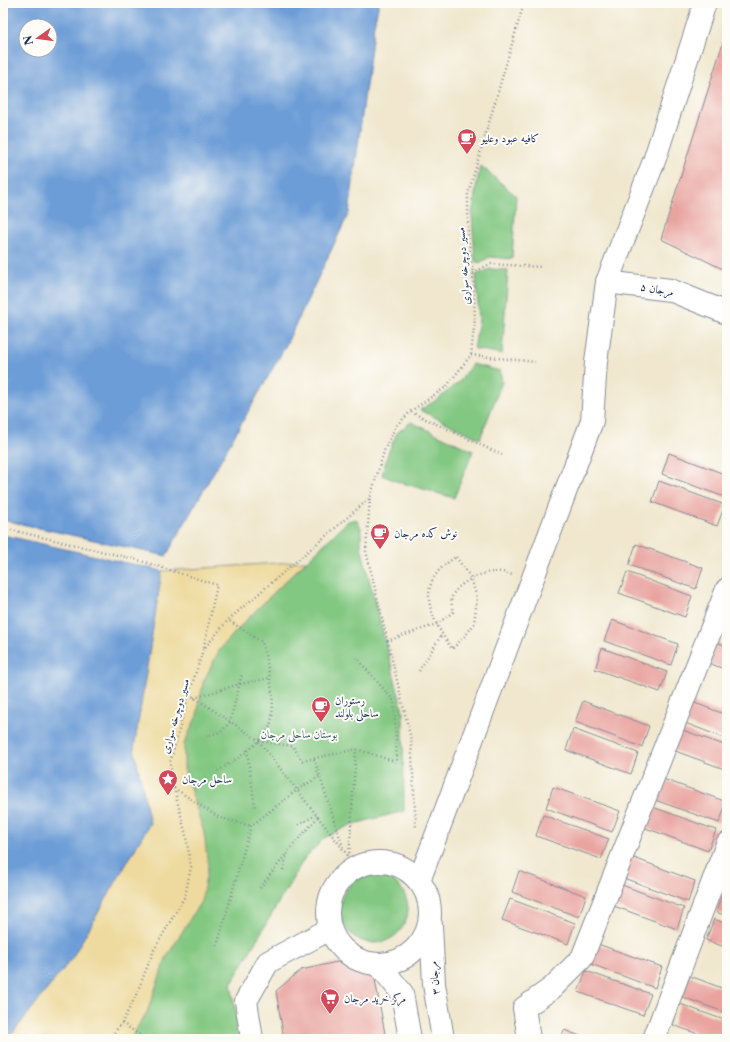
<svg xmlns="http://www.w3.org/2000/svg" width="730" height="1042" viewBox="0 0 730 1042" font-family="'Libre Caslon Text',Amiri,serif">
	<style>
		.green { fill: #83c882; stroke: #4f7c70 }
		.sand { fill: #eeda9e; stroke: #84847e }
		.water { fill: #6d9dd7; stroke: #44669a; fill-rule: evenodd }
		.building { fill: #e9a4a0 }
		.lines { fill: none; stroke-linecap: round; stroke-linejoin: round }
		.street-casing { stroke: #868b96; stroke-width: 24 }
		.secondary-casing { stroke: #868b96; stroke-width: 24 }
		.path { stroke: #868b96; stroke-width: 2.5; stroke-dasharray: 1 3; stroke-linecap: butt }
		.street { stroke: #fff; stroke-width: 22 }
		.secondary { stroke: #fff; stroke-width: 22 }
		.labels { text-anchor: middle; stroke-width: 4; stroke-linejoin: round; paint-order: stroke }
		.poi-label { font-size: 11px; fill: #1b2f5e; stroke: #fdfcf7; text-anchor: start }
		.street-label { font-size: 11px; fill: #1b2f5e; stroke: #fdfcf7 }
		.park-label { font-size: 11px; fill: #3a5d69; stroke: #fdfcf7 }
	</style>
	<rect width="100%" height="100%" fill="#fdfcf7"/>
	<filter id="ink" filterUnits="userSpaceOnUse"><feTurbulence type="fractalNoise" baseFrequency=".025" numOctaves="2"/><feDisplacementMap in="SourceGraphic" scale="8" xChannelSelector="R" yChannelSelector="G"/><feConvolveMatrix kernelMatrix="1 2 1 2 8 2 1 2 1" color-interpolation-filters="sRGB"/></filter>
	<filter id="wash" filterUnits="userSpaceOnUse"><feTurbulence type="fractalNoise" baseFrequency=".012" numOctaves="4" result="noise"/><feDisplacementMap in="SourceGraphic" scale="16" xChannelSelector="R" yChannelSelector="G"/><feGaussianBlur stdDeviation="0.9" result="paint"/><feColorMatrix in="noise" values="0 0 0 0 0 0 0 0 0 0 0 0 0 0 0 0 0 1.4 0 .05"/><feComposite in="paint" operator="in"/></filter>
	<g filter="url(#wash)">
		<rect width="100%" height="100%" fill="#f0e7ce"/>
		<!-- green -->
		<g class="green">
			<path d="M481 166 516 196 512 259 490 257 479 263 475 261 472 215 477 181Z"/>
			<path d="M490 269 508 270 502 354 481 350 474 349 479 320 476 275Z"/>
			<path d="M472 364 500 371 502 382 480 439 420 410 438 399 460 381Z"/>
			<path d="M411 422 473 451 454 498 396 481 382 475 388 453 397 433Z"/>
			<path d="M356 519 361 528V547L403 711 404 811 350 825 324 838 304 859 231 984 240 1039H130L147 1012 166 958 201 901 204 833 184 770V744L197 715 203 682 220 649 247 619 348 521Z"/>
			<circle cx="374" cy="909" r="34"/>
		</g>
		<!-- sand -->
		<path class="sand" d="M306 561 247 619 220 649 203 682 197 715 184 744V769L204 833 208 867 201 901 166 958 147 1012 130 1039H8L72 958 150 823 134 749 162 571Z"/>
		<!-- water -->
		<g class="water">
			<path d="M3 3H379L374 25 349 213 285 347 166 556 3 520ZM26 26H50V50H26Z"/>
			<path d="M3 535 162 571 134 749 150 823 72 958 8 1039H3Z"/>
		</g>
		<g id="blocks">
			<!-- building -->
			<g class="building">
				<path d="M727 30V271L661 239Z"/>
				<path d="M669 453 727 475V498L662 474Z"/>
				<path d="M659 481 725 505 717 526 652 502Z"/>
				<path d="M636 544 703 568 696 589 629 565Z"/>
				<path d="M627 572 692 596 685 617 619 593Z"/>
				<path d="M727 614V638L713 633Z"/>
				<path d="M612 620 678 644 671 665 604 641Z"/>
				<path d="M711 640 727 646V670L703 661Z"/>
				<path d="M602 648 667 672 660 692 595 669Z"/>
				<path d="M684 699 727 715V739L677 720Z"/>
				<path d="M583 701 649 726 642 747 575 722Z"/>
				<path d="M674 727 727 746V770L667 748Z"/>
				<path d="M573 729 638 753 631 774 566 750Z"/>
				<path d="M660 778 727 802 719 823 652 799Z"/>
				<path d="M553 787 620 811 612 832 546 808Z"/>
				<path d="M650 806 716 830 708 851 643 827Z"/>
				<path d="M543 815 609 839 601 859 536 836Z"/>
				<path d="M629 856 695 881 688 902 621 877Z"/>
				<path d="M519 871 586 896 579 917 512 892Z"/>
				<path d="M619 884 684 908 677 929 611 905Z"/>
				<path d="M723 891 727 893V916L716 912Z"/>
				<path d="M510 899 575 923 568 944 502 920Z"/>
				<path d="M714 919 727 924V948L706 940Z"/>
				<path d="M595 943 662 967 655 988 588 963Z"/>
				<path d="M337 962 373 969 386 1039H284L276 991 301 970Z"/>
				<path d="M586 971 651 994 643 1015 578 992Z"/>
				<path d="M690 976 727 990V1013L682 997Z"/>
				<path d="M680 1004 727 1021V1039H712L673 1025Z"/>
				<path d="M564 1030 588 1039H561Z"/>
			</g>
		</g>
	</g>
	<g filter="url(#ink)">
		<use href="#blocks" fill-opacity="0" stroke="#868b96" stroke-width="1"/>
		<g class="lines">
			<defs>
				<g id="street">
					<path d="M529 1039 524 1008 552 988 582 958 727 589"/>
					<path d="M654 1039 727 844"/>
				</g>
				<g id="secondary">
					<path d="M607 282 670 290 727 313"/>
					<circle cx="379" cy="913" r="51"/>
					<path d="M419 881 592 421 596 362 607 282 654 161 705 3"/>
					<path d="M431 925 434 984 443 1039"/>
					<path d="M379 965 402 993 410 1039"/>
					<path d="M252 1039 246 1001 268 962 330 929"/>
				</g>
			</defs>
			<!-- street casing -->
			<use href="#street" class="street-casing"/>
			<!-- secondary casing -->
			<use href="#secondary" class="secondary-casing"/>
			<!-- path -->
			<g class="path">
				<path d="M473 273 490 264 542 267"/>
				<path d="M471 355 535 362"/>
				<path d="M411 412 502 455"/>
				<path d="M370 499 366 551 411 739 416 828"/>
				<path d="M3 528 138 560 217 585 203 650"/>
				<path d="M456 557 471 578 477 598 474 624 466 635 452 649C430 617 412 583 456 557Z"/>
				<path d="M387 641 437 624 453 612C452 608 451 601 452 597 456 584 481 572 494 572 500 571 506 572 512 575"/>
				<path d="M419 671 442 634"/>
				<path d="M189 694 258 740 349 857 361 865"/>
				<path d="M194 698 240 684 270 678"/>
				<path d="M206 736 221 732 230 722 242 674"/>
				<path d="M259 741 293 746 302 761 356 749 397 762 394 701 355 656"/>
				<path d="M247 750 255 807"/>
				<path d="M314 759 343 847"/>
				<path d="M218 771C234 760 254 749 266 733 281 713 267 664 262 642L228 620"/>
				<path d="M174 788 218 817 251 826"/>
				<path d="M298 825 316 815"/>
				<path d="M349 857 356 749"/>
				<path d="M283 870 288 851 318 817"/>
				<path d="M260 888 287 853"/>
				<path d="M217 946 251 826 297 790 320 776"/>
				<path d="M122 1023 146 1039"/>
				<path d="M109 1039 122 1023 136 995 154 950 185 896 191 867 186 836 174 788 170 763 189 694 203 650 228 620 370 498 385 448 396 426 411 411 446 387 471 355 475 319 473 273 468 236V194L524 3"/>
			</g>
			<!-- street -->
			<use href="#street" class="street"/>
			<!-- secondary -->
			<use href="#secondary" class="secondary"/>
		</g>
	</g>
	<!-- icons -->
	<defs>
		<symbol id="cafe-pin" viewBox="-11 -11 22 30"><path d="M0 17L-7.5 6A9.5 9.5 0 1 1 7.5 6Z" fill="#d1495b" stroke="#fdfcf7"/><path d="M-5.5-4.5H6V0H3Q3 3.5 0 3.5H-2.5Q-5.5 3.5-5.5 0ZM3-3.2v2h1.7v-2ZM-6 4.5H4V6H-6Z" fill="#fff"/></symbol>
		<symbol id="sight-pin" viewBox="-11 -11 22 30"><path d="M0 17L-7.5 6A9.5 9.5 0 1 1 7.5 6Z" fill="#d1495b" stroke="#fdfcf7"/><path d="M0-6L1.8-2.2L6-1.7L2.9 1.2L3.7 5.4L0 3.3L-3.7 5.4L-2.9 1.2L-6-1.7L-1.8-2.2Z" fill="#fff"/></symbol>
		<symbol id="supermarket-pin" viewBox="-11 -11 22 30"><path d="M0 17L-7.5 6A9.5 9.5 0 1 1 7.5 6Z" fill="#d1495b" stroke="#fdfcf7"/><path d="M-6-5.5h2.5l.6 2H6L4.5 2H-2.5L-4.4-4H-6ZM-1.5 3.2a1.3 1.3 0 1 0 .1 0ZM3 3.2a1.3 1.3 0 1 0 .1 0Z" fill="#fff"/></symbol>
	</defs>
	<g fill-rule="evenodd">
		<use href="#cafe-pin" x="456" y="127" width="22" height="30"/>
		<use href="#cafe-pin" x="369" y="522" width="22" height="30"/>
		<use href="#cafe-pin" x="310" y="695" width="22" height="30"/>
		<use href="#sight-pin" x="157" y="768" width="22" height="30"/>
		<use href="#supermarket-pin" x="319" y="987" width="22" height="30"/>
	</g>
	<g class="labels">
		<!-- poi labels -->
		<g class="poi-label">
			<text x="481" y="142">کافیه عبود وعلیو</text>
			<text x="394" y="537">نوش کده مرجان</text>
			<text x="335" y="704">رستوران<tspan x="335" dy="13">ساحلی بلولند</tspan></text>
			<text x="182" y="783">ساحل مرجان</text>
			<text x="344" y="1002">مرکز خرید مرجان</text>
		</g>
		<!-- street labels -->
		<g class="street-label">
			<text transform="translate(463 266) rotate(-94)" y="4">مسیر دوچرخه سواری</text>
			<text transform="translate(657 289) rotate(10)" y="4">مرجان ۵</text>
			<text transform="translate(175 716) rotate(-74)" y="4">مسیر دوچرخه سواری</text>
			<text transform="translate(434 978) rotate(-95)" y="4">مرجان ۳</text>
		</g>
		<!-- park labels -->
		<g class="park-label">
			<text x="299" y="738">بوستان ساحلی مرجان</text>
		</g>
	</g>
	<!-- margin -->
	<rect width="730" height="1042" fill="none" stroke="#fdfcf7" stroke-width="16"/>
	<!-- north arrow -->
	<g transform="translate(38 38) rotate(256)"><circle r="19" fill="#fdfcf7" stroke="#a3aaba"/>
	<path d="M0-3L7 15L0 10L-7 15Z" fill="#d1495b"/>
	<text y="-6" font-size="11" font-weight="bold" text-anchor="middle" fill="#1b2f5e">N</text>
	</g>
</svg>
